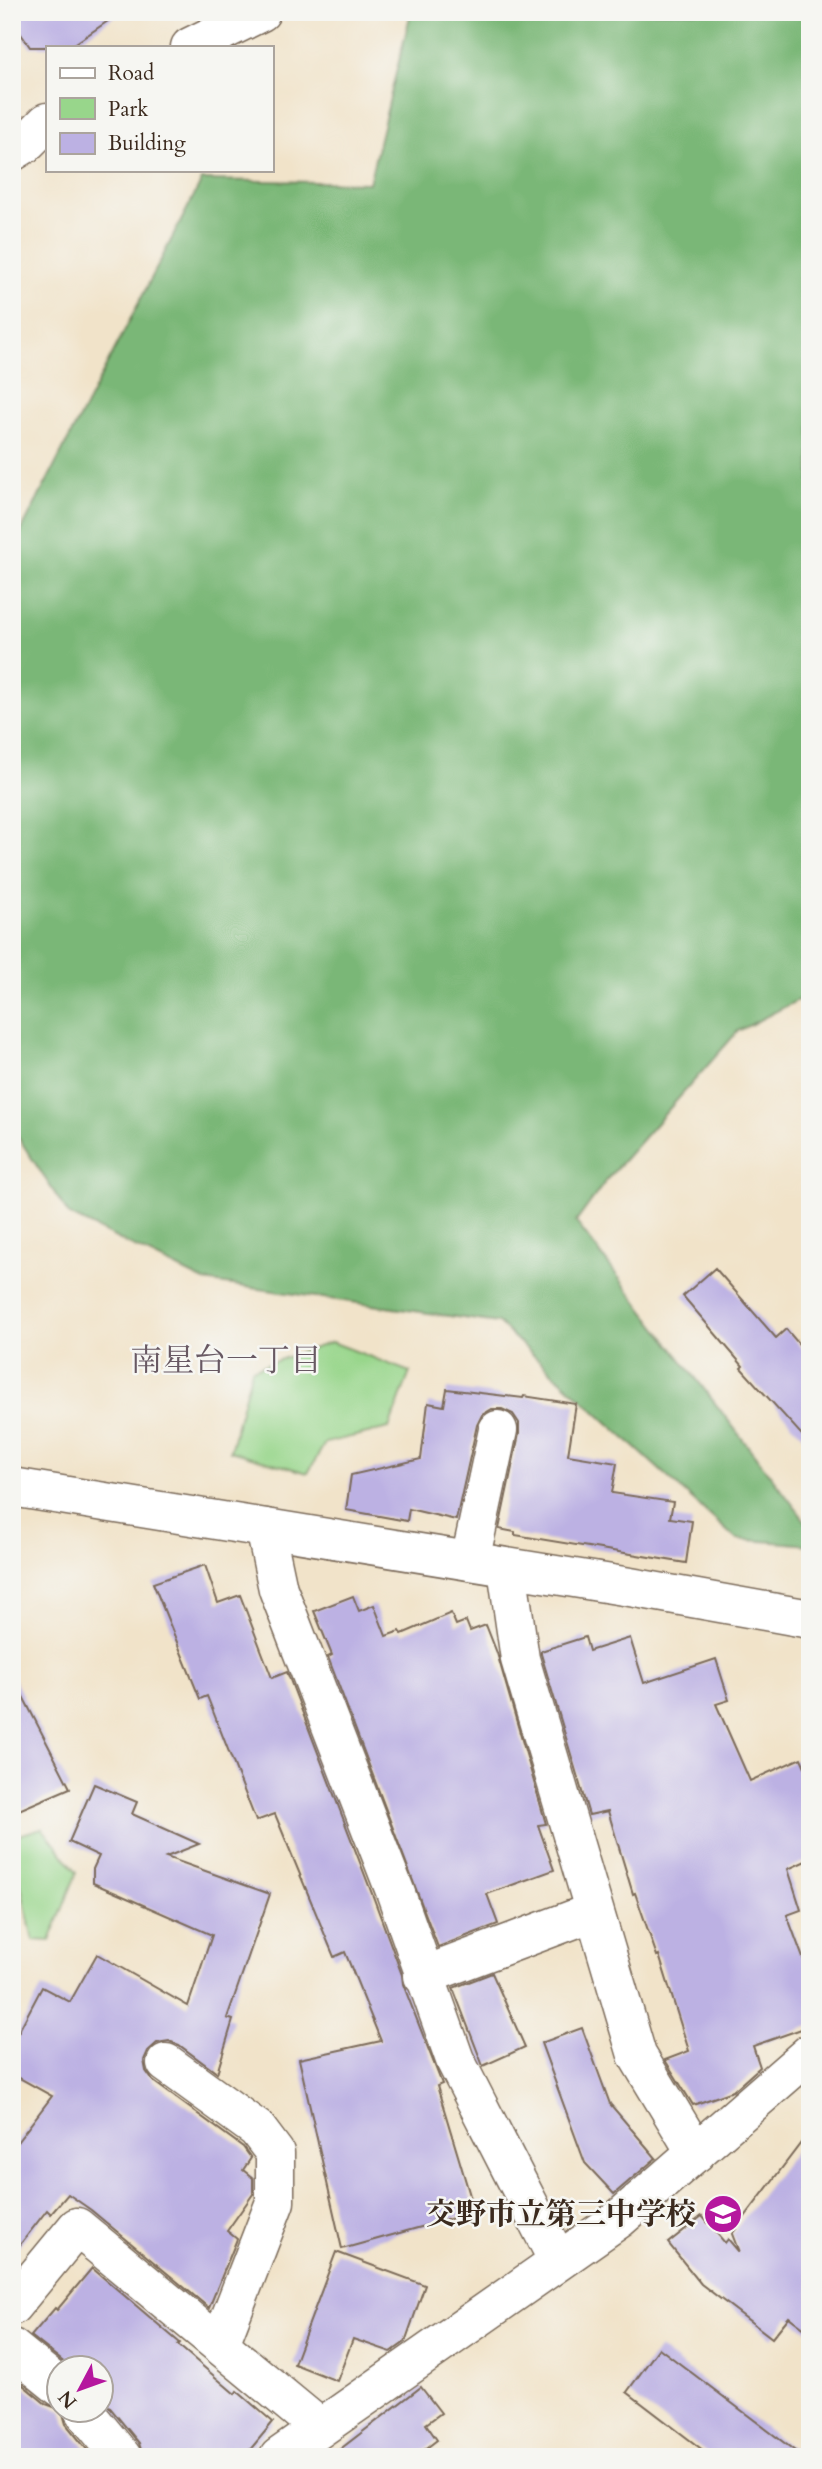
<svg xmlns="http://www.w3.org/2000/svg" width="822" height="2469" viewBox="0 0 822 2469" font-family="Cardo,'Noto Serif JP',serif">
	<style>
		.green { fill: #98d68b; stroke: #6a8054; stroke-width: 2 }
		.forest { fill: #7ab777; stroke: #5a704a; stroke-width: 2 }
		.building { fill: #bcb1e3 }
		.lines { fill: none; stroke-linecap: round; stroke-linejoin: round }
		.minor-casing { stroke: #7b6b5a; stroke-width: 41 }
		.minor { stroke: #fff; stroke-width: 38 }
		.labels { text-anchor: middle; stroke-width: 5; stroke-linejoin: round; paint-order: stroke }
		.poi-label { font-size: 30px; font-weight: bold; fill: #3b2a1e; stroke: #f6f6f2; text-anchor: end }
		.neighbourhood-label { font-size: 32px; fill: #685963; stroke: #f6f6f2 }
	</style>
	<rect width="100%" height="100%" fill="#f6f6f2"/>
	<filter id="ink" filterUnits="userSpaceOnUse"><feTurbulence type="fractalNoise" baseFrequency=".0143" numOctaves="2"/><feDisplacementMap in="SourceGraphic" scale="14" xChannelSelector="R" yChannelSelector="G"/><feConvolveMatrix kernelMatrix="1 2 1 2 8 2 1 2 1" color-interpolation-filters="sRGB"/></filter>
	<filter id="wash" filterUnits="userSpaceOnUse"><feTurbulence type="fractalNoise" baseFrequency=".00686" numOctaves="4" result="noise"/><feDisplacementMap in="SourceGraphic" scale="28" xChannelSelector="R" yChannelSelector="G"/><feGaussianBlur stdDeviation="1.57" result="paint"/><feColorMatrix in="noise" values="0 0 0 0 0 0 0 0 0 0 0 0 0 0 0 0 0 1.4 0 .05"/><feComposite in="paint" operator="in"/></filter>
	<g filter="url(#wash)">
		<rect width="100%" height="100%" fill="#f1e3c9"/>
		<!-- green -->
		<g class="green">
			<path d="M332 1342 410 1372 389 1428 325 1443 308 1473 230 1451 252 1369Z"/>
			<path d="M42 1828 77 1872 50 1941 33 1940 12 1846V1837Z"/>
		</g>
		<!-- forest -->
		<path class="forest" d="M411 12H810V994L738 1031 608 1178 576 1222 810 1527V1545L736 1539 498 1323 204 1281 69 1215 12 1128V549L202 180 369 183Z"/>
		<g id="blocks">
			<!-- building -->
			<g class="building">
				<path d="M12 12H121L70 47H30L12 21Z"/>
				<path d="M715 1268 776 1338 786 1329 810 1357V1444L741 1368 743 1366 683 1296Z"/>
				<path d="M447 1389 523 1398 524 1396 576 1404 568 1455 617 1463 612 1493 673 1502 670 1518 692 1521 686 1563 515 1535V1532L499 1529 519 1434V1423L513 1414 502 1409H492L482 1415 477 1425 456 1520 409 1509 407 1521 346 1510 351 1475 421 1459 428 1403 444 1406Z"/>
				<path d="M205 1565 218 1603 240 1595 272 1678 287 1672 374 1899 402 1975 403 1984 442 2084 437 2086 475 2212 342 2249 299 2059 381 2041 345 1952 334 1957 275 1814 256 1821 207 1696 200 1699 153 1583Z"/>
				<path d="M353 1596 359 1611 374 1605 386 1636 400 1631 402 1634 451 1613 456 1625 466 1621 470 1631 486 1625 497 1653 546 1824 538 1825 554 1870 487 1894 498 1924 438 1947 328 1657 332 1655 314 1611Z"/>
				<path d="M585 1637 589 1651 630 1638 644 1683 716 1659 729 1700 716 1704 750 1781 801 1758 810 1778V1859L788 1869 801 1910 787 1915 810 1977V2026L753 2046 760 2067 733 2091 693 2105 665 2060 689 2051 659 1955 657 1956 635 1893 633 1894 608 1811 589 1815 541 1654V1651Z"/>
				<path d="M12 1675 70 1788 12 1813Z"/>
				<path d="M94 1784 137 1802 132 1814 199 1844 166 1857 270 1894 227 2018 233 2020 217 2073 179 2045 169 2041 157 2043 148 2051 144 2060 146 2071 153 2081 243 2147 251 2158 243 2170 253 2178V2194L227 2231 237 2239 209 2308 91 2210 68 2194 51 2214 47 2210 12 2255V2149L52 2096 12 2074V2044L42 1987 70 2002 97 1954 188 2006 212 1935 93 1883V1869L99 1856 69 1842Z"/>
				<path d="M492 1973 525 2047 483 2066 453 1988Z"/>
				<path d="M582 2028 610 2104 656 2158 614 2194 585 2163 541 2043Z"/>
				<path d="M810 2131V2333L789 2317 772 2338 701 2284 668 2243 702 2216 725 2243 728 2239 739 2252 732 2234Z"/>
				<path d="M336 2252 425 2285 405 2342 391 2352 353 2339 337 2381 294 2364Z"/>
				<path d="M92 2268 180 2343 178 2345 235 2394 237 2391 273 2422 244 2457H143L139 2443 102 2398V2368H71L31 2336 55 2308 57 2310Z"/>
				<path d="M659 2348 803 2457H712L627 2392Z"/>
				<path d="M12 2376 46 2404 62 2410 66 2424 93 2457H12Z"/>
				<path d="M421 2387 441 2413 426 2424 437 2440 415 2457H330Z"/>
			</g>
		</g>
	</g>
	<g filter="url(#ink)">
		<use href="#blocks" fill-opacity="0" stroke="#7b6b5a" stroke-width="2"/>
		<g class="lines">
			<defs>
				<g id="minor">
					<path d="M190 47 261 12"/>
					<path d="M12 152 25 144 47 122"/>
					<path d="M12 1487 630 1587 810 1619"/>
					<path d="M265 1528 278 1589 395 1891 455 2060 558 2261"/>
					<path d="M470 1561 498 1430"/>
					<path d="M507 1568 520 1659 637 2055 696 2153"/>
					<path d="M423 1976 593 1912"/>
					<path d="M166 2063 257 2129 275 2153V2202L220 2344"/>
					<path d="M12 2306 77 2227 319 2427"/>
					<path d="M12 2348 60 2387"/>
					<path d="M83 2410 122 2457"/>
					<path d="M279 2457 619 2219 810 2053"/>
				</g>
			</defs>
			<!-- minor casing -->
			<use href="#minor" class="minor-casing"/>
			<!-- minor -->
			<use href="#minor" class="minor"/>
		</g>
	</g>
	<!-- icons -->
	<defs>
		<symbol id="school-disc" viewBox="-11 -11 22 22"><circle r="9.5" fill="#b5179e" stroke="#f6f6f2"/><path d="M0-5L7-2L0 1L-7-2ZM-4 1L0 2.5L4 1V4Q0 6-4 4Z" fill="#fff"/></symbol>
	</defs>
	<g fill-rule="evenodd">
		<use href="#school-disc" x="701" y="2192" width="44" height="44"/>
	</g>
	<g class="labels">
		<!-- poi labels -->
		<g class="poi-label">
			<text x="696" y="2224">交野市立第三中学校</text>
		</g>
		<!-- neighbourhood labels -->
		<g class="neighbourhood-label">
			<text x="226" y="1371">南星台一丁目</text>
		</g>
	</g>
	<!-- margin -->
	<rect width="822" height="2469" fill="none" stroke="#f6f6f2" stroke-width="42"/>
	<!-- legend -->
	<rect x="46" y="46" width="228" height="126" fill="#f6f6f2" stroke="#aba49d" stroke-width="2"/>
	<rect x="60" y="68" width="35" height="10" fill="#ffffff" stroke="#aba49d" stroke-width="2"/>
	<text x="108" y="80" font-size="21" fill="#3b2a1e">Road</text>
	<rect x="60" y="98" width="35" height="21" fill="#98d68b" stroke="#aba49d" stroke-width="2"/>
	<text x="108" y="116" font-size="21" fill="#3b2a1e">Park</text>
	<rect x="60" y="133" width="35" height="21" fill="#bcb1e3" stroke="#aba49d" stroke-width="2"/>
	<text x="108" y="150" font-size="21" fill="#3b2a1e">Building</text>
	<!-- north arrow -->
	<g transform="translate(80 2389) rotate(229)"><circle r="33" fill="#f6f6f2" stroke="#aba49d" stroke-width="2"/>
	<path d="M0-5L12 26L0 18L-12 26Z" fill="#b5179e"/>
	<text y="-10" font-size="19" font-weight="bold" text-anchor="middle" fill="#3b2a1e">N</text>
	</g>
</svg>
